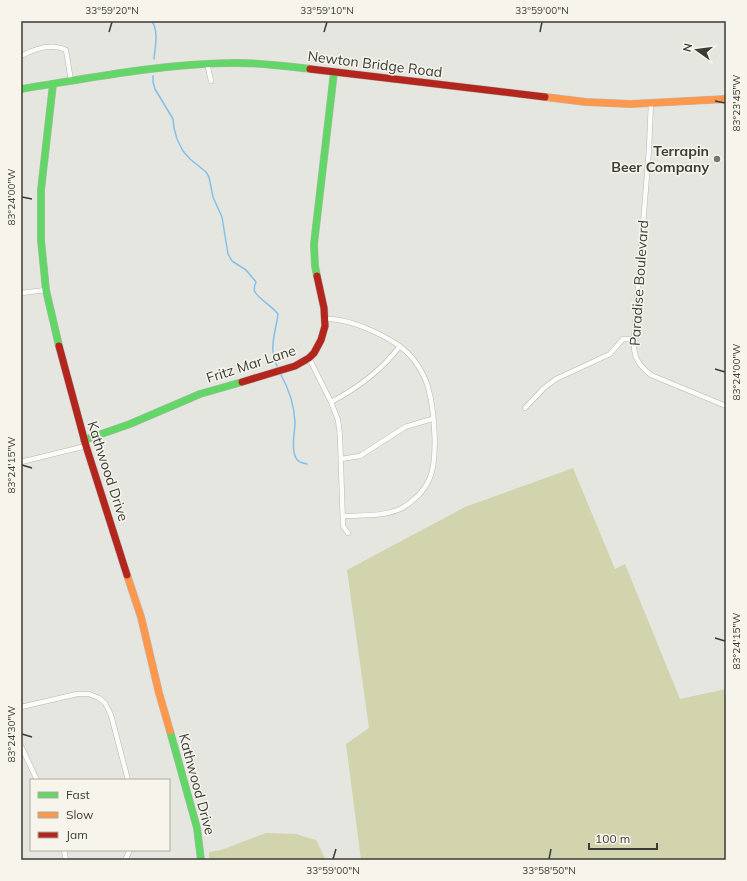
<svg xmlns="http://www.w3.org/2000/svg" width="747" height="881" viewBox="0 0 747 881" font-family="Mulish,sans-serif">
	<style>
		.green { fill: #d1d4ac }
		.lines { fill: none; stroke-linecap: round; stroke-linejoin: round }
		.stream { stroke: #83c0e9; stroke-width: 1.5 }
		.street-casing { stroke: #b8b7b3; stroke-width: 5.5 }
		.fast-casing { stroke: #b8b7b3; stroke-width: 8 }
		.slow-casing { stroke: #b8b7b3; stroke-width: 8 }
		.jam-casing { stroke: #b8b7b3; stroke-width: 8 }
		.street { stroke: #fbfbfa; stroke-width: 4.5 }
		.fast { stroke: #63d668; stroke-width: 7 }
		.slow { stroke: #ff974d; stroke-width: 7 }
		.jam { stroke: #b3261e; stroke-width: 7 }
		.ticks { fill: none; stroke: #3b3b37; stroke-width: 1.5 }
		.poi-dot { fill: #777772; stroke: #f7f5eb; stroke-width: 1.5 }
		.labels { text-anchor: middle; stroke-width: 3; stroke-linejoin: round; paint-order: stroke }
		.street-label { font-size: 14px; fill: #3b3b37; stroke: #f7f5eb }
		.poi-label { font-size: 14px; font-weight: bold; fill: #3b3b37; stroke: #f7f5eb; text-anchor: end }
		.neatline { fill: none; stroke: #3b3b37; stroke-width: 1.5 }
		.ticks-label { font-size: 10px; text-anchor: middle; fill: #3b3b37 }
	</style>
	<rect width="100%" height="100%" fill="#e6e6e1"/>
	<!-- green -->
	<g class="green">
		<path d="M573 468 615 569 625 564 680 699 726 689V860H361L346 744 369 728 347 570 465 507Z"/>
		<path d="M266 833 296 834 316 840 326 860H209V852L221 850Z"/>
	</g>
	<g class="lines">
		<!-- stream -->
		<g class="stream">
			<path d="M152 21C159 33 155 46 154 59"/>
			<path d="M153 76V82L155 89 173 119 174 128 177 139 183 151 190 159 206 172 209 177 213 197 222 217 228 254 232 261 246 270 256 282C255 285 253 289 255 292 259 299 272 306 278 314 276 331 268 349 277 366"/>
			<path d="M281 375C289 389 294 405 295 422 295 433 291 445 295 456 297 462 302 463 307 464"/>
		</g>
		<defs>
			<g id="street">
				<path d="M21 56C34 49 52 43 66 50L71 81"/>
				<path d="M207 63 211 81"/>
				<path d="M651 103 649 149 634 339C633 356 637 364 651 375L726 406"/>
				<path d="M21 293 46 290"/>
				<path d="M325 319C351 318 398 339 414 360 420 368 425 377 428 387 434 408 439 459 429 480 424 491 413 502 402 508 385 517 362 515 343 516"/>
				<path d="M309 358 331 402 338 420 340 436 343 526 348 533"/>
				<path d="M331 402C358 388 381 371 400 346"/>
				<path d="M525 408 544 388 556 379 610 354 623 339H634"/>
				<path d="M341 459 360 456 405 427 432 419"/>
				<path d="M21 462 86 446"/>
				<path d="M21 707 77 694H89L99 698 105 703 111 715 128 780"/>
				<path d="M21 746 37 780"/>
				<path d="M64 850 66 860"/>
				<path d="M125 860 130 850"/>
			</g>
			<g id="fast">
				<path d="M53 84 41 190V240L46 290 59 346"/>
				<path d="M21 89C90 78 160 64 230 63 257 62 283 66 310 69"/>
				<path d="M317 276 315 266 314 244 334 72"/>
				<path d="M84 440 130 424 200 394 242 382"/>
				<path d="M170 731 197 828 201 860"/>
			</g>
			<g id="slow">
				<path d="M545 97 586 102 631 104 726 99"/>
				<path d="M127 575 141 617 159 693 170 731"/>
			</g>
			<g id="jam">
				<path d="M310 69 545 97"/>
				<path d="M59 346 86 446 127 575"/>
				<path d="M242 382 295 366 309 358 314 353 321 340 325 326 324 308 317 276"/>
			</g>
		</defs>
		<!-- street casing -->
		<use href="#street" class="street-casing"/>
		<!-- fast casing -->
		<use href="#fast" class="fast-casing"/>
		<!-- slow casing -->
		<use href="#slow" class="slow-casing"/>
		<!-- jam casing -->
		<use href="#jam" class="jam-casing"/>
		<!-- street -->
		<use href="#street" class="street"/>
		<!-- fast -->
		<use href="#fast" class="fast"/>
		<!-- slow -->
		<use href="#slow" class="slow"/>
		<!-- jam -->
		<use href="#jam" class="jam"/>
	</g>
	<!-- ticks -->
	<path class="ticks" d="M109 32 112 22M324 32 327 22M540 32 542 22M715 101 725 103M22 197 32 199M715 369 725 372M22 465 32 468M715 638 725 641M22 734 32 737M333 859 336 849M549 859 551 849"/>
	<!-- markers -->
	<circle class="poi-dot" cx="717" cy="159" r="4"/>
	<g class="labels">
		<!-- street labels -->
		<g class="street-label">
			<text transform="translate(375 64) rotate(7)" y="5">Newton Bridge Road</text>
			<text transform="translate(639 283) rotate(-86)" y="5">Paradise Boulevard</text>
			<text transform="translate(251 364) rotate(-18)" y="5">Fritz Mar Lane</text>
			<text transform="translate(108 471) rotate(72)" y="5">Kathwood Drive</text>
			<text transform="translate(197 784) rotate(75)" y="5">Kathwood Drive</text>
		</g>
		<!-- poi labels -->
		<g class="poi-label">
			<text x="709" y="156">Terrapin<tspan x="709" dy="16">Beer Company</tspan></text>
		</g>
	</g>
	<!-- border -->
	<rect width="747" height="881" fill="none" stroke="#f7f5eb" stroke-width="44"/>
	<!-- legend -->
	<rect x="30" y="779" width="140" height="72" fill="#f7f5eb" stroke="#acaba3"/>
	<rect x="38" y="792" width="20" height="6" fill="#63d668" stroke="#acaba3"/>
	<text x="66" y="799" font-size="12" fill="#3b3b37">Fast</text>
	<rect x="38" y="812" width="20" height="6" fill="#ff974d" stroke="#acaba3"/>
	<text x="66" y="819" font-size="12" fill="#3b3b37">Slow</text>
	<rect x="38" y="832" width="20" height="6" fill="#b3261e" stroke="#acaba3"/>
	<text x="66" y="839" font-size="12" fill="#3b3b37">Jam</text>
	<!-- north arrow -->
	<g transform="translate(697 50) rotate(284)" stroke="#f7f5eb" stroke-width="3" paint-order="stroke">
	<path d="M0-3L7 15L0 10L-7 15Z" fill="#3b3b37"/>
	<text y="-6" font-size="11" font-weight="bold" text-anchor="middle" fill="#3b3b37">N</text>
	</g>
	<!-- scale -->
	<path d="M589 843v6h68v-6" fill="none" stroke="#3b3b37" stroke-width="2"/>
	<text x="595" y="843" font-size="12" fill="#3b3b37" stroke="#f7f5eb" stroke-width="3" paint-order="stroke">100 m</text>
	<rect x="22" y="22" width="703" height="837" class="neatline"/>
	<g class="ticks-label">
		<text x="112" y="14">33°59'20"N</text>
		<text x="327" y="14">33°59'10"N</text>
		<text x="542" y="14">33°59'00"N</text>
		<text transform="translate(736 103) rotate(-90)" y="4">83°23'45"W</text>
		<text transform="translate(11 197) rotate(-90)" y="4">83°24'00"W</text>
		<text transform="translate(736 372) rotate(-90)" y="4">83°24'00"W</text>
		<text transform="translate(11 465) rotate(-90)" y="4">83°24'15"W</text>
		<text transform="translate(736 641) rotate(-90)" y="4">83°24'15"W</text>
		<text transform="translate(11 734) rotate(-90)" y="4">83°24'30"W</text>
		<text x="333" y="874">33°59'00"N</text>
		<text x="549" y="874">33°58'50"N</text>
	</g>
</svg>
